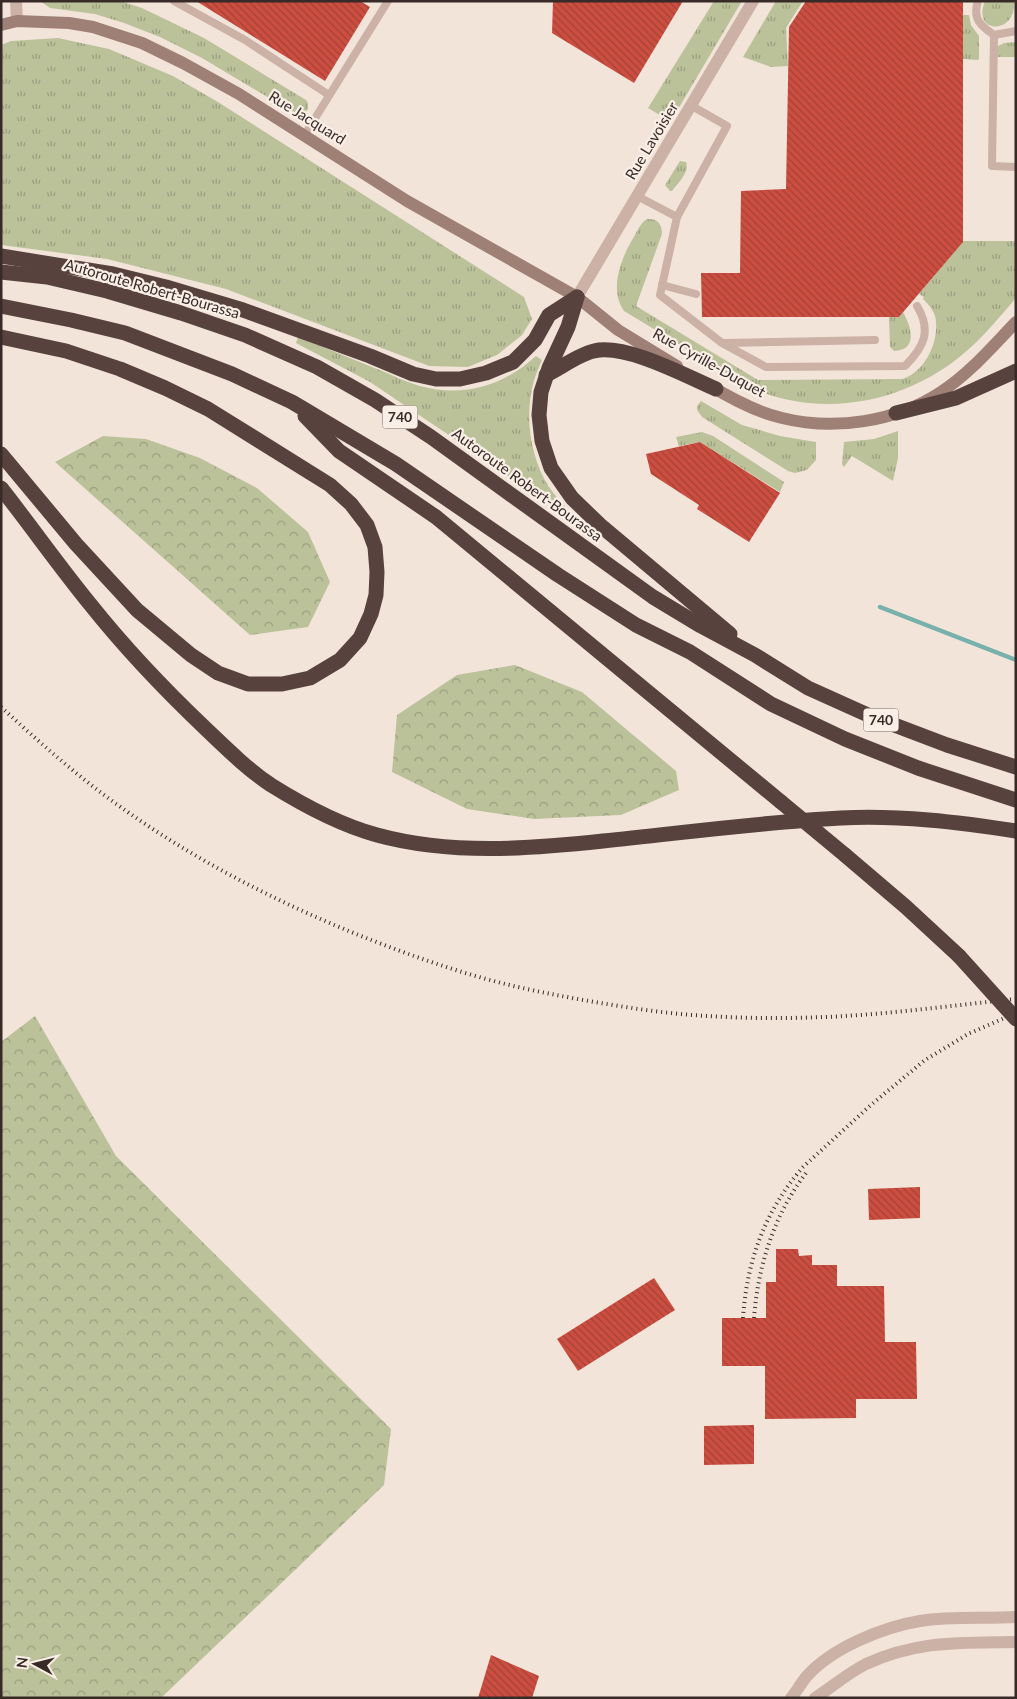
<svg xmlns="http://www.w3.org/2000/svg" width="1017" height="1699" viewBox="0 0 1017 1699" font-family="Lato,sans-serif">
	<style>
		.grass { fill: url(#grass-tufts) }
		.forest { fill: url(#forest-crowns) }
		.lines { fill: none; stroke-linecap: round; stroke-linejoin: round }
		.stream { stroke: #78b1ab; stroke-width: 4.5 }
		.building { fill: url(#building-back-hatch) }
		.service { stroke: #cbb1a6; stroke-width: 8 }
		.minor { stroke: #cbb1a6; stroke-width: 12 }
		.tertiary { stroke: #cbb1a6; stroke-width: 12 }
		.secondary { stroke: #9f8077; stroke-width: 12 }
		.motorway { stroke: #58423e; stroke-width: 15 }
		.rail { stroke: #372a27; stroke-width: 4; stroke-dasharray: 1 4; stroke-linecap: butt }
		.motorway-bridge { stroke: #58423e; stroke-width: 15 }
		.labels { text-anchor: middle; stroke-width: 4.5; stroke-linejoin: round; paint-order: stroke }
		.shield { fill: #faefe7; stroke: #726561; stroke-width: 1 }
		.shield-label { font-size: 14px; font-weight: bold; fill: #372a27 }
		.street-label { font-size: 15px; fill: #372a27; stroke: #faefe7 }
	</style>
	<defs>
		<pattern id="grass-tufts" width="24" height="20" patternUnits="userSpaceOnUse" patternTransform="scale(1.25)"><rect width="24" height="20" fill="#bbc29a"/><path d="M3 7l-1-3M5 7V3M7 7l1-3M15 17l-1-3M17 17v-4M19 17l1-3" fill="none" stroke="#999e7e"/></pattern>
		<pattern id="forest-crowns" width="20" height="18" patternUnits="userSpaceOnUse" patternTransform="scale(1.25)"><rect width="20" height="18" fill="#bbc29a"/><path d="M2 6a3 3 0 1 1 6 0M12 15a3 3 0 1 1 6 0" fill="none" stroke="#999e7e"/></pattern>
		<pattern id="building-back-hatch" width="6" height="6" patternUnits="userSpaceOnUse" patternTransform="scale(1.25)"><rect width="6" height="6" fill="#cb4e40"/><path d="M-1 5l2 2M0 0l6 6M5-1l2 2" fill="none" stroke="#a64136"/></pattern>
	</defs>
	<rect width="100%" height="100%" fill="#f3e4da"/>
	<!-- grass -->
	<g class="grass">
		<path d="M40 1H120L142 8 204 38 306 100 308 103V109L304 114H296L202 58 160 37 124 23 95 14 50 8Z"/>
		<path d="M714 1H742L674 116 663 117 648 108Z"/>
		<path d="M776 1H803L786 28 788 66 771 67 743 57Z"/>
		<path d="M985 1H1014C1017 35 971 35 985 1Z"/>
		<path d="M963 15H969L971 25 979 36V59L978 60 963 59Z"/>
		<path d="M58 38 109 49 173 76 218 102 524 297 532 319 522 335 497 355 468 367 429 366 226 289 107 259 1 245V45L11 41Z"/>
		<path d="M1016 42V57H997L996 47 1004 43Z"/>
		<path d="M680 161 686 162C690 172 678 183 672 191H670L665 185Z"/>
		<path d="M647 219C657 218 662 223 662 234L636 306 758 380 902 379C924 373 938 344 936 322 936 313 929 305 923 299L924 297 919 294 963 241H1016V298C1001 315 987 333 970 348 912 401 827 420 754 389 737 381 721 370 705 360 678 344 651 327 624 311 608 289 622 256 635 235 638 229 641 223 647 219Z"/>
		<path d="M903 312C911 326 919 350 894 351L890 347 889 317H899Z"/>
		<path d="M298 337C324 348 351 358 377 369 391 374 405 382 420 386 464 398 503 386 536 356L542 360C539 367 536 374 534 381 524 415 530 457 549 487 556 497 565 507 574 516L570 520 477 454 370 382 296 343Z"/>
		<path d="M701 401 742 425 780 436 816 442V460L807 470 795 473 788 471 702 417 697 410V406Z"/>
		<path d="M898 431V458L893 481 852 456 844 467 842 464 844 442 874 439Z"/>
		<path d="M702 432 713 436 784 482 780 492 700 442 679 446 676 437Z"/>
	</g>
	<!-- forest -->
	<g class="forest">
		<path d="M103 436 146 439 200 458 257 488 308 532 330 582 308 627 250 635 55 462Z"/>
		<path d="M515 665 582 692 676 771 679 790 621 815 534 819 467 809 392 772 397 715 457 675Z"/>
		<path d="M35 1016 116 1156 391 1429 384 1485 161 1698H1V1042Z"/>
	</g>
	<g class="lines">
		<!-- stream -->
		<path class="stream" d="M880 607 1016 660"/>
	</g>
	<!-- building -->
	<g class="building">
		<path d="M196 1H360L370 7 325 81Z"/>
		<path d="M553 1H683L634 83 552 33Z"/>
		<path d="M806 1H963V242L899 317H702L701 273H740L741 191 786 189 789 27Z"/>
		<path d="M700 442 780 493 749 542 697 509 699 505 651 474 646 454Z"/>
		<path d="M920 1187V1218L869 1220 868 1189Z"/>
		<path d="M776 1249H798L799 1256 812 1255V1265H837V1286H884L885 1342H916L917 1399H856V1418L765 1419V1366H722V1318H766V1282H776Z"/>
		<path d="M654 1278 675 1310 578 1371 557 1339Z"/>
		<path d="M754 1425V1464L704 1465V1426Z"/>
		<path d="M491 1655 539 1676 532 1698H478Z"/>
	</g>
	<g class="lines">
		<!-- service -->
		<g class="service">
			<path d="M174 1 245 40 329 95"/>
			<path d="M978 1C972 19 981 26 994 35L1016 31"/>
			<path d="M994 35 992 166 1016 167"/>
			<path d="M304 136 388 1"/>
			<path d="M637 196 677 217 727 126 692 106"/>
			<path d="M677 217 660 295 722 343 766 367 905 366C924 347 932 331 917 306"/>
			<path d="M662 285 696 294"/>
			<path d="M724 343 875 340"/>
		</g>
		<!-- minor -->
		<g class="minor">
			<path d="M16 1 17 21"/>
			<path d="M577 297 753 1"/>
		</g>
		<!-- tertiary -->
		<g class="tertiary">
			<path d="M791 1698C797 1691 801 1683 807 1676 832 1648 883 1627 920 1621 951 1616 984 1619 1016 1617"/>
			<path d="M815 1698C832 1687 848 1673 866 1664 919 1640 960 1643 1016 1642"/>
		</g>
		<!-- secondary -->
		<g class="secondary">
			<path d="M1 25 17 21 69 23 93 27 142 43 183 63 239 94 407 201 577 297 618 330 677 366"/>
			<path d="M709 385C732 399 756 412 782 418 834 431 896 422 941 392 969 374 992 347 1016 322"/>
		</g>
		<!-- motorway -->
		<g class="motorway">
			<path d="M1 256 113 274 166 287 243 310 370 356 413 374 436 379H460L486 373 513 362 535 340 549 315 577 297"/>
			<path d="M1 272 47 277 107 291 181 313 245 335 317 367 375 400 431 437 653 597 701 626 755 655 808 688 868 715 947 745 1016 767"/>
			<path d="M577 297 568 327 549 368 541 392 539 415 542 441 551 468 572 498 600 525 730 634"/>
			<path d="M1 306 71 320 125 333 232 374 292 402 396 464 558 575 636 625 690 652 771 704 845 739 918 768 1016 800"/>
			<path d="M1 337 66 351 120 369 165 388 208 409 330 485 351 504 367 525 375 547 377 572 376 595 371 614 360 638 340 660 310 678 282 684H248L218 673 191 655 137 610 76 544 1 454"/>
			<path d="M546 375C561 368 579 354 594 351 625 343 686 376 716 389"/>
			<path d="M896 413 956 398 1016 371"/>
			<path d="M305 416 339 451 436 517 781 802"/>
			<path d="M1 488C31 526 59 566 90 604 125 648 164 689 205 728 226 748 247 769 271 785 303 805 340 825 377 835 450 855 529 849 603 841 682 833 762 822 841 818 899 815 958 822 1016 831"/>
			<path d="M845 855 906 907 959 956"/>
		</g>
		<!-- rail -->
		<g class="rail">
			<path d="M1 707C38 741 75 774 115 803 191 858 274 901 361 936 412 956 465 975 518 987 540 992 561 996 583 1000 624 1007 666 1014 708 1016 770 1020 834 1018 895 1012 936 1008 976 1003 1016 999"/>
			<path d="M743 1318C747 1260 765 1211 803 1167L872 1104 925 1060 968 1034 1016 1013"/>
			<path d="M754 1318C758 1266 774 1215 806 1173"/>
		</g>
		<!-- motorway-bridge -->
		<g class="motorway-bridge">
			<path d="M781 802 845 855"/>
			<path d="M959 956 1016 1019"/>
		</g>
	</g>
	<g class="labels">
		<!-- shield labels -->
		<g class="shield">
			<rect x="382.5" y="405.5" width="35" height="23" rx="4"/>
			<rect x="863.5" y="708.5" width="35" height="23" rx="4"/>
		</g>
		<g class="shield-label">
			<text x="400" y="422">740</text>
			<text x="881" y="725">740</text>
		</g>
		<!-- street labels -->
		<g class="street-label">
			<text transform="translate(307 118) rotate(32)" y="5">Rue Jacquard</text>
			<text transform="translate(652 141) rotate(-59)" y="5">Rue Lavoisier</text>
			<text transform="translate(152 289) rotate(16)" y="5">Autoroute Robert-Bourassa</text>
			<text transform="translate(709 363) rotate(29)" y="5">Rue Cyrille-Duquet</text>
			<text transform="translate(527 485) rotate(36)" y="5">Autoroute Robert-Bourassa</text>
		</g>
	</g>
	<!-- border -->
	<rect width="1017" height="1699" fill="none" stroke="#372a27" stroke-width="5"/>
	<!-- north arrow -->
	<g transform="translate(35 1664) rotate(277)" stroke="#faefe7" stroke-width="4" paint-order="stroke">
	<path d="M0-4L9 19L0 12L-9 19Z" fill="#372a27"/>
	<text y="-8" font-size="14" font-weight="bold" text-anchor="middle" fill="#372a27">N</text>
	</g>
</svg>
